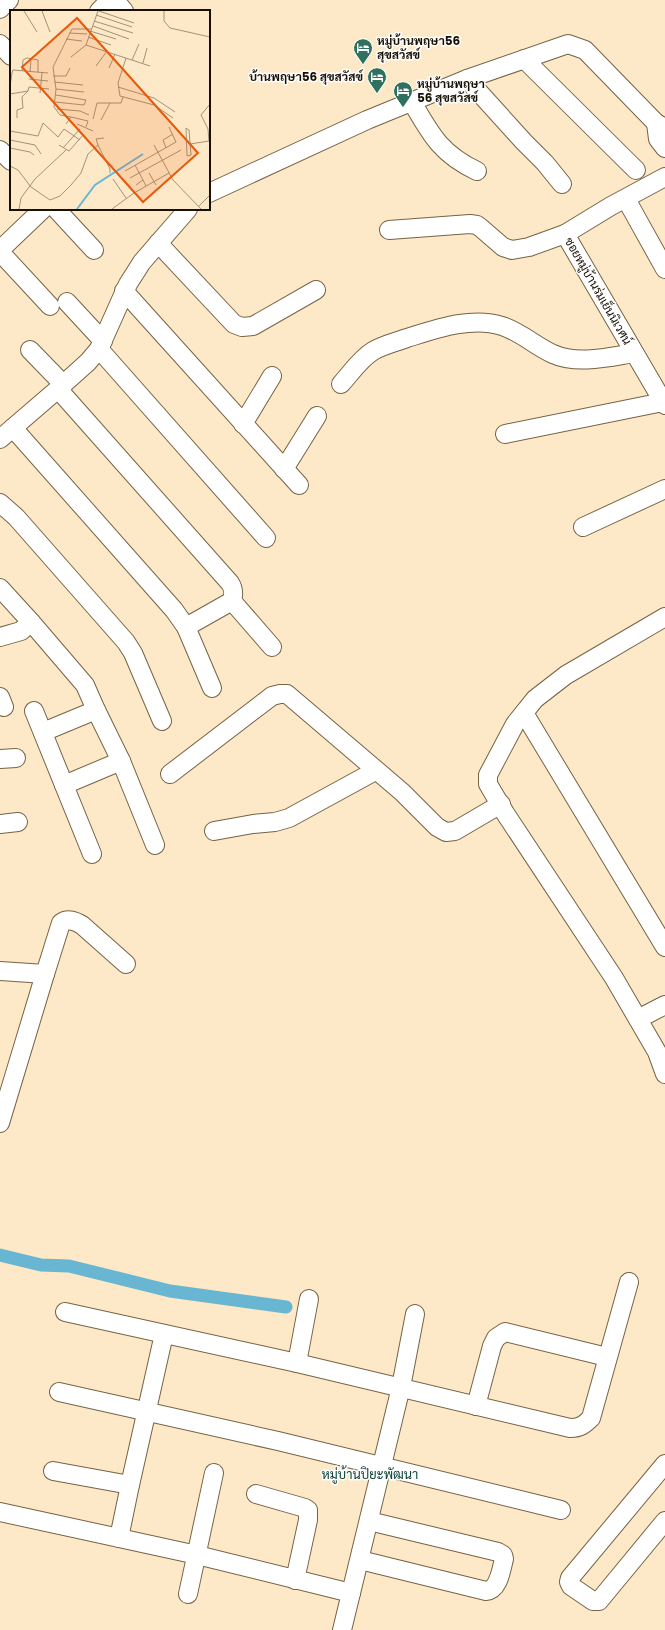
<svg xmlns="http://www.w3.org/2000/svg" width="665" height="1630" viewBox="0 0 665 1630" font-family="Poppins,Sarabun,sans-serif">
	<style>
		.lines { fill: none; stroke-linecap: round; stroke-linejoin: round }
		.canal { stroke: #68b6d2; stroke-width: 13 }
		.minor-casing { stroke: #756345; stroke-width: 20 }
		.minor { stroke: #fff; stroke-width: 18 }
		.labels { text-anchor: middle; stroke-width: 3; stroke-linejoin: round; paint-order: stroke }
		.poi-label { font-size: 12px; font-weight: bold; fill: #171005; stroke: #fff; text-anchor: start }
		.street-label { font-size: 12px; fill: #171005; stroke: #fff }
		.neighbourhood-label { font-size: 13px; fill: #0d4437; stroke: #fff }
		.inset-river { fill: none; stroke: #68b6d2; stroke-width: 2 }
		.inset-road { fill: none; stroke: #a19279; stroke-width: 1 }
		.view { fill: #e8590c; fill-opacity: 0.15; stroke: #e8590c; stroke-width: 2 }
		.inset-edge { fill: none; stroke: #171005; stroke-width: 2 }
	</style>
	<rect width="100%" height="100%" fill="#fde9c7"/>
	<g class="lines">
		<!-- canal -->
		<path class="canal" d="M0 1255 41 1265 69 1266 170 1291 286 1307"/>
		<defs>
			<g id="minor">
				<path d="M115 0 124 11"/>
				<path d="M0 9 9 0"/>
				<path d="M99 11 110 0"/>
				<path d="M0 44 11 56"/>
				<path d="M524 59 636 170"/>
				<path d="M467 79 524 142 545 163 562 184"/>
				<path d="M412 102C431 135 441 154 477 171"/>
				<path d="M656 123 658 139 665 148"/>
				<path d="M0 150 11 161"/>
				<path d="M665 177 611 206 565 234 665 405"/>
				<path d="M209 193 367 120 467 79 568 44 585 50 656 123 665 128"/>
				<path d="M626 199 665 269"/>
				<path d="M56 209 94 250"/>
				<path d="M389 230 470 224 477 225 481 228 503 247 512 250 529 247 565 234"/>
				<path d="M158 243 234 324 242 327 253 326 316 290"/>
				<path d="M0 250 43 209"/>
				<path d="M0 252 50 306"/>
				<path d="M124 291 299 485"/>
				<path d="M67 302 103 341"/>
				<path d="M99 349 266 538"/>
				<path d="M30 350 63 384"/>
				<path d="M341 384C351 373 360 359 373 351 383 345 396 342 407 338 436 329 472 316 502 326 521 332 535 346 553 354 577 365 609 357 634 353"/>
				<path d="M243 424 272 376"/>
				<path d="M13 428 174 610 186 627 232 601C234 594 234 589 230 583L58 389"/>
				<path d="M505 434 663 402"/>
				<path d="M0 439 58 389 88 362 99 349 128 284 142 262 188 209"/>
				<path d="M284 469 317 416"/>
				<path d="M0 503 16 517 126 642 133 653 162 721"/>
				<path d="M583 527 665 489"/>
				<path d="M0 588 31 622 21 631 0 637"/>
				<path d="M232 601 272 647"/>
				<path d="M665 617 566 675 535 699 515 724 488 775V784L505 813 614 978 657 1052 665 1074"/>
				<path d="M31 622 85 685 96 710 121 761 64 785"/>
				<path d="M186 627 212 688"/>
				<path d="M0 697 4 707"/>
				<path d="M34 711 92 854"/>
				<path d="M524 713 665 947"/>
				<path d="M43 732 96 710"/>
				<path d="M0 759 16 758"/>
				<path d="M121 761 155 845"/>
				<path d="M170 774 272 696 280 694H287L402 792 437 827 446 832 455 831 501 804"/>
				<path d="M0 824 18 822"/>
				<path d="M214 831 253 824 275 822 289 818 375 771"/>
				<path d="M0 971 45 974 61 923C68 918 75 921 82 925L126 964"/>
				<path d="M638 1019 665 1005"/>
				<path d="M0 1123 45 974"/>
				<path d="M65 1312 297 1363 570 1428C580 1428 584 1425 591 1418L629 1282"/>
				<path d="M297 1363 309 1299"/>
				<path d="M59 1392 278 1441 561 1510"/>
				<path d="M476 1406 492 1346 496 1338 505 1332 607 1357"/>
				<path d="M665 1464 570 1578 569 1582 571 1586 593 1601H599L665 1521"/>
				<path d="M53 1471 130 1485 119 1538"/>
				<path d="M130 1485 164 1334"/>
				<path d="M256 1494 305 1508 308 1510V1520L295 1580"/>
				<path d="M0 1512 197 1555 351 1593"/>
				<path d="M360 1560 486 1591C499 1590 501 1570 504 1559L503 1555 498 1552 369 1521"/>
				<path d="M188 1594 214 1473"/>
				<path d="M342 1630 401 1387 415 1314"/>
			</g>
		</defs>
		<!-- minor casing -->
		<use href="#minor" class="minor-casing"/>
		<!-- minor -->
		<use href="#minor" class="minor"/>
	</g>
	<!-- icons -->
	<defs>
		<symbol id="hotel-pin" viewBox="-11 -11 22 30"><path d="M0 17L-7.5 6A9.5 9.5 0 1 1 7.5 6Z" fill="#2f705f" stroke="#fff"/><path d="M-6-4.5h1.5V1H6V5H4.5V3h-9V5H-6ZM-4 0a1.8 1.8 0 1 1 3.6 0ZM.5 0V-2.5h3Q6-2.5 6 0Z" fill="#fff"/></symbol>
	</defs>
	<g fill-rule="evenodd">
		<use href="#hotel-pin" x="352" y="37" width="22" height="30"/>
		<use href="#hotel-pin" x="366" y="66" width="22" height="30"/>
		<use href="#hotel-pin" x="392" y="80" width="22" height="30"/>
	</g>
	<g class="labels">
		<!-- poi labels -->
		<g class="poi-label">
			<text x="377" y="45">หมู่บ้านพฤษา56<tspan x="377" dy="14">สุขสวัสข์</tspan></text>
			<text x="363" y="81" text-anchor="end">บ้านพฤษา56 สุขสวัสข์</text>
			<text x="417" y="88">หมู่บ้านพฤษา<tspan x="417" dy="14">56 สุขสวัสข์</tspan></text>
		</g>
		<!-- street labels -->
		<g class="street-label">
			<text transform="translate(598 291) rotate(60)" y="4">ซอยหมู่บ้านร่มเย็นนิเวศน์</text>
		</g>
		<!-- neighbourhood labels -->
		<g class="neighbourhood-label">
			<text x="370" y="1479">หมู่บ้านปิยะพัฒนา</text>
		</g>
	</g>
	<!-- overview -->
	<g transform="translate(10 10)">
		<rect width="200" height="200" fill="#fde9c7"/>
		<path class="inset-river" d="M67 199 85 175 133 144"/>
		<path class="inset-road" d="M14 1 27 22M32 1 40 22M88 1 76 35 140 56M89 1 124 13M154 1V11L160 18 200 27M86 5 122 17M84 11 123 23M83 16 119 29M80 21 106 29M59 23 77 24M78 27 101 35M56 29 72 31M61 47 76 35M116 48 108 73 110 86 144 95 163 108M122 50 129 34M133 53 137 38M86 56 97 41M99 58 105 44M12 61 13 50 17 48 28 50V62M20 62 21 49M2 63 3 60 38 63M43 66H56L60 58M19 69 38 71M44 72 73 75M0 76 2 63M108 77 144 88 165 102M46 79 74 82M30 83 32 63M0 84 18 81 19 77 39 79M45 92 74 95 76 90 46 85M47 99 70 101 79 105M61 107 78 111 76 117M7 108V100L13 98 12 87 18 81M83 109 87 93H111L113 87M91 110 100 93M56 114 61 107 50 105 44 97 46 79 43 57 62 19H81M67 114 83 121M176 118 179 120 181 145 177 146ZM0 121 28 126 33 113 48 127 54 119 70 130M0 130 25 135 31 144M180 134 199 131 198 119 191 105 200 94M49 135 59 141 74 124M88 135 100 159V163M144 135 163 170 191 199M0 138 20 142 24 145M53 138 70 119M156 138 153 130 163 124M125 155 133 170M0 156 8 160 21 177 40 190 50 186 61 175 71 163 78 144 88 135 86 129 94 128M115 161 166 132 159 117M139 163 146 175M120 168 171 140M103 169 116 188M126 175 133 170 136 176M188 197 200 185M9 199 11 188 25 169 56 140M102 199 124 183 159 163"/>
		<path class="view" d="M67 8 188 143 133 192 12 57Z"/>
		<rect width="200" height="200" class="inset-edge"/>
	</g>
</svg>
